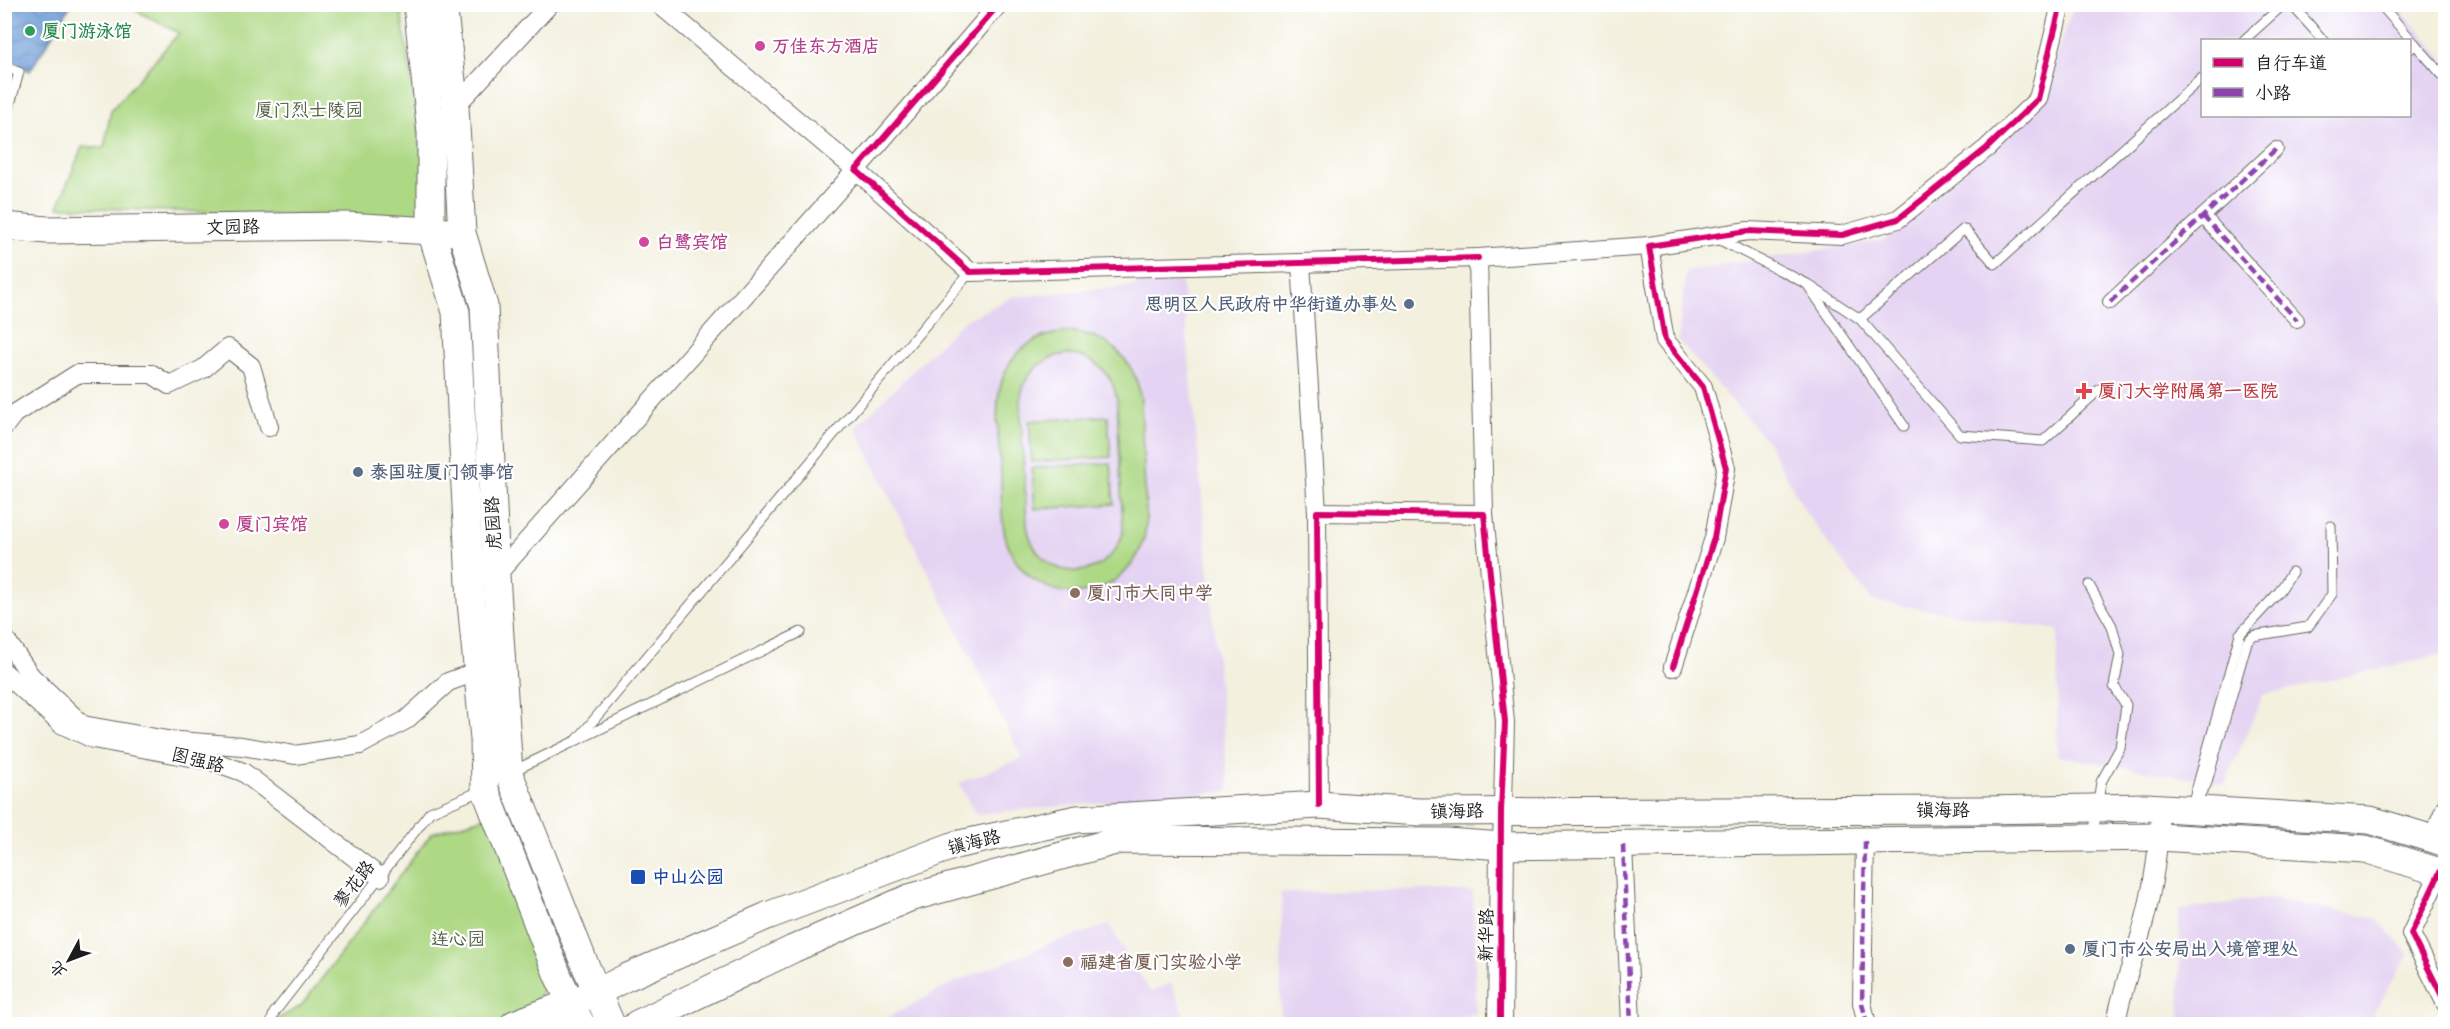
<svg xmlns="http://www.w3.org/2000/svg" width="2450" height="1029" viewBox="0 0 2450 1029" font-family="'Comic Neue','LXGW WenKai TC',sans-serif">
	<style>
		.built { fill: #e4d3f2; fill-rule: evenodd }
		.green { fill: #add884; stroke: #647a50; stroke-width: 1.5; fill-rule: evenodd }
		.water { fill: url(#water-waves); stroke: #455c7a; stroke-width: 1.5 }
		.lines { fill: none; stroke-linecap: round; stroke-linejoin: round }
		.service-casing { stroke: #676660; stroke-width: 11 }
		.pedestrian-casing { stroke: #676660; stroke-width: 16 }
		.minor-casing { stroke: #676660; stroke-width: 20 }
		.tertiary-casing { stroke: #676660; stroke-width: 26 }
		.secondary-casing { stroke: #676660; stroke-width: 29 }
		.service { stroke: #fff; stroke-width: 9 }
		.pedestrian { stroke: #fff; stroke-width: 14 }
		.minor { stroke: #fff; stroke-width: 18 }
		.tertiary { stroke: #fff; stroke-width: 24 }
		.secondary { stroke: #fff; stroke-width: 27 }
		.quiet { stroke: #8e44ad; stroke-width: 4.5; stroke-dasharray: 9 4.5; stroke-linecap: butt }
		.cycleway-casing { stroke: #fff; stroke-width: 10 }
		.cycleway { stroke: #d6006c; stroke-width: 6 }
		.leisure-dot { fill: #2e9e5b; stroke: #fff; stroke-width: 2 }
		.hotel-dot { fill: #d1479c; stroke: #fff; stroke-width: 2 }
		.service-dot { fill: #5c6f8a; stroke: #fff; stroke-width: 2 }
		.health-dot { fill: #e0444e; stroke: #fff; stroke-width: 2 }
		.education-dot { fill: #8d6e63; stroke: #fff; stroke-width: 2 }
		.transit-dot { fill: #1a4fb4; stroke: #fff; stroke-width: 2 }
		.labels { text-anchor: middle; stroke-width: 4.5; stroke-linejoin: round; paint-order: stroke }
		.leisure-label { font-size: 18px; font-weight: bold; fill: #27864d; stroke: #fff; text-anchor: start }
		.hotel-label { font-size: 18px; font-weight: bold; fill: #b23c85; stroke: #fff; text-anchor: start }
		.park-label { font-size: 18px; fill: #4f5e40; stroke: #fff }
		.street-label { font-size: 18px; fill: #1c1c1c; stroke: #fff }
		.service-label { font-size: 18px; font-weight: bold; fill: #4e5e75; stroke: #fff; text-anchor: start }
		.health-label { font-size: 18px; font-weight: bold; fill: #be3a42; stroke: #fff; text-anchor: start }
		.education-label { font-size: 18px; font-weight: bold; fill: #785e54; stroke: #fff; text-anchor: start }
		.transit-label { font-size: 18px; font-weight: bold; fill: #164399; stroke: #fff; text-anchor: start }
	</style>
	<defs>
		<pattern id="water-waves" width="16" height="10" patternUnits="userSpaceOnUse" patternTransform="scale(1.5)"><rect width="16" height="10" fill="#6e9dd7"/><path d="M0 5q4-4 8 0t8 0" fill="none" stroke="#5a7fae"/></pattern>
	</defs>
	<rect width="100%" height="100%" fill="#fff"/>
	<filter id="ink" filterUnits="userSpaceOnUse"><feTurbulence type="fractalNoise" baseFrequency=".0167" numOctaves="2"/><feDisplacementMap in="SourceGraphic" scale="12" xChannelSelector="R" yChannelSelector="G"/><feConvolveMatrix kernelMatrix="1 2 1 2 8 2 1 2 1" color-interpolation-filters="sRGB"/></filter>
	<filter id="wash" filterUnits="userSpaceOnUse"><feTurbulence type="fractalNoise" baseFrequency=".008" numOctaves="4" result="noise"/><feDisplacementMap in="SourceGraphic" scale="24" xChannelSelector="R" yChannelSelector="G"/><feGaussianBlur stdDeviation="1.35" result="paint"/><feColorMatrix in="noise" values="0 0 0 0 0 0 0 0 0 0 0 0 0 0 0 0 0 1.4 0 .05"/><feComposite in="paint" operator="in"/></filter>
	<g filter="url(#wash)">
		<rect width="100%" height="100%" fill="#f3f0de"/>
		<!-- built -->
		<g class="built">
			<path d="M2074 5H2404L2400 9 2445 61V654L2263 695 2225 784 2057 756 2058 630 1872 601 1808 516 1767 441 1678 340 1686 271 1884 240 2039 107ZM2202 40H2410V116H2202Z"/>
			<path d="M1182 281 1229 791 975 814 959 783 1022 758 855 428 962 322 1012 297Z"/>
			<path d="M1387 890 1473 892 1476 1013 1440 1024H1280L1282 901 1280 893Z"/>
			<path d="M2265 898 2376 918 2409 954 2367 1024H2182L2180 1019 2179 910Z"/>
			<path d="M1109 925 1150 992 1171 983 1189 1024H875L951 984 1054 942Z"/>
		</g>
		<!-- green -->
		<g class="green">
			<path d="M125 5H400L433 220 58 207 82 147 104 148 111 110 179 33Z"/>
			<path d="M1073 332C1112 336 1137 364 1141 401 1142 430 1143 459 1145 488 1145 504 1148 522 1144 538 1136 570 1108 593 1075 593 1050 593 1027 579 1014 558 999 534 1002 501 1001 474 999 431 986 376 1026 346 1040 336 1056 332 1073 332ZM1067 354C1094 356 1113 372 1117 400L1123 533C1106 588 1035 582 1027 525L1020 401C1023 375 1040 357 1067 354Z"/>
			<path d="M1108 416 1111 457 1032 462 1029 421Z"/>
			<path d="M1111 463 1114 504 1035 509 1032 468Z"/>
			<path d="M499 813 560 966 519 1024H269L301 1006 432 833Z"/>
		</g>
		<!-- water -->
		<path class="water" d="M4 5H71L30 71 5 58Z"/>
	</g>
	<g filter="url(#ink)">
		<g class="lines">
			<defs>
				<g id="service">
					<path d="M2291 4 2323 40"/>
					<path d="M2380 4 2415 44"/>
					<path d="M2244 40 2284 4"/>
					<path d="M2410 49 2415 44 2446 79"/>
					<path d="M4 67 19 72 4 126"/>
					<path d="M1716 238 1807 284 1860 319"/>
					<path d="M1807 284 1904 426"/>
					<path d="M2100 389 2043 441 1960 435 1860 319 1964 229 1995 264 2202 78"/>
					<path d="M2089 585 2112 626 2120 655 2114 686 2126 705 2120 748 2101 782 2093 836"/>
					<path d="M577 740 970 272"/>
					<path d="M511 772 801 632"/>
					<path d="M2194 798 2240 634 2279 592 2292 572"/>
					<path d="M2193 805 2206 785 2247 642 2253 636 2308 627 2332 594 2331 526"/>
					<path d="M271 1024 274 1013 430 812 483 790"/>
				</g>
				<g id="pedestrian">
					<path d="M2203 216 2297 320"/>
					<path d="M2110 302 2276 149"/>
				</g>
				<g id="minor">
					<path d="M999 4 856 170 970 272 1478 258"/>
					<path d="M451 111 550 4"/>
					<path d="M1301 263 1317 512"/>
					<path d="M4 427 14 414 77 374H152L169 385 203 369 228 348 251 366 269 427"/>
					<path d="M1484 514 1478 258 1649 246"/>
					<path d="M493 579 856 170 659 4"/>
					<path d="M4 637 31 676 83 725 167 740 242 746 295 755 360 745 406 720 448 682 478 671"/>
					<path d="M1673 667 1714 538 1726 468 1703 387 1665 340 1649 246 1748 231 1842 235 1898 219 1987 148 2038 99 2061 4"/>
					<path d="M4 672 61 724 93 739 212 761 243 772 380 877"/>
					<path d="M1319 805 1317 512 1484 514 1505 722 1502 846"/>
					<path d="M2432 839 2446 806"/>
					<path d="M1865 841 1862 1003 1867 1024"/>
					<path d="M1623 845 1631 1024"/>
					<path d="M2440 872 2411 934 2446 1004"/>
					<path d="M2116 1024C2121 990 2134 960 2143 926 2153 889 2159 846 2160 807"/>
				</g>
				<path id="tertiary" d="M1500 1024 1502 846"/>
				<g id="secondary">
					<path d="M417 4 431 133V231L456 312 471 602 484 739 485 789 558 976 581 1024"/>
					<path d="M443 4 455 107 462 233 484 306 496 575 509 773 583 960 611 1024"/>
					<path d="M4 226 47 230 346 226 449 232"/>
					<path d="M514 1024 598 992 625 978 767 916 955 845 1077 819 1319 805 1419 812 1981 810 2146 807 2370 820 2446 843"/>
					<path d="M637 1024 793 949 909 898 1119 840 1447 842 1502 846 2159 837 2365 849 2446 874"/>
				</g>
			</defs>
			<!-- service casing -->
			<use href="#service" class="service-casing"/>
			<!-- pedestrian casing -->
			<use href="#pedestrian" class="pedestrian-casing"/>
			<!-- minor casing -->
			<use href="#minor" class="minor-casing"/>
			<!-- tertiary casing -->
			<use href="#tertiary" class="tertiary-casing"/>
			<!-- secondary casing -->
			<use href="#secondary" class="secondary-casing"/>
			<!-- service -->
			<use href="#service" class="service"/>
			<!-- pedestrian -->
			<use href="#pedestrian" class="pedestrian"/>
			<!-- minor -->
			<use href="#minor" class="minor"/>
			<!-- tertiary -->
			<use href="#tertiary" class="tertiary"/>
			<!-- secondary -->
			<use href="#secondary" class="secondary"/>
			<!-- quiet -->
			<g class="quiet">
				<path d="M2203 216 2297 320"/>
				<path d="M2110 302 2276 149"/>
				<path d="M1865 841 1862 1003 1867 1024"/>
				<path d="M1623 845 1631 1024"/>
			</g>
			<defs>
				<g id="cycleway">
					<path d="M999 4 856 170 970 272 1478 258"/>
					<path d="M1673 667 1714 538 1726 468 1703 387 1665 340 1649 246 1748 231 1842 235 1898 219 1987 148 2038 99 2061 4"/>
					<path d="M1319 805 1317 512 1484 514 1505 722 1501 811 1500 1024"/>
					<path d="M2440 872 2411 934 2446 1004"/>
				</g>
			</defs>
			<!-- cycleway casing -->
			<use href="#cycleway" class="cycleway-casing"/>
			<!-- cycleway -->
			<use href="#cycleway" class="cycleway"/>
		</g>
	</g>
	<!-- markers -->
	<circle class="leisure-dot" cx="30" cy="31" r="6"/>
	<g class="hotel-dot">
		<circle cx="760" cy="46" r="6"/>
		<circle cx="644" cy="242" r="6"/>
		<circle cx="224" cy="524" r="6"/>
	</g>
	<g class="service-dot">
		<circle cx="1409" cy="304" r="6"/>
		<circle cx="358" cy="472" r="6"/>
		<circle cx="2070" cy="949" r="6"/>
	</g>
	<path class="health-dot" d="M2081 382h6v6h6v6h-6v6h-6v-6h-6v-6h6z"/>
	<g class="education-dot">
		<circle cx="1075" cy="593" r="6"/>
		<circle cx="1068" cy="962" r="6"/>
	</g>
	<rect class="transit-dot" x="630" y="869" width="16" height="16" rx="3"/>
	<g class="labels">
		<!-- leisure labels -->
		<g class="leisure-label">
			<text x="42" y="37">厦门游泳馆</text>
		</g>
		<!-- hotel labels -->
		<g class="hotel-label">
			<text x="772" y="52">万佳东方酒店</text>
			<text x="656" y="248">白鹭宾馆</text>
			<text x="236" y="530">厦门宾馆</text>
		</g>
		<!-- park labels -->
		<g class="park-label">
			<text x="309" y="116">厦门烈士陵园</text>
			<text x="458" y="945">连心园</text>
		</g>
		<!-- street labels -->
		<g class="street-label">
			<text transform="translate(233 227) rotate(-1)" y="6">文园路</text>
			<text transform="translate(493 523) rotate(-93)" y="6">虎园路</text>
			<text transform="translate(198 760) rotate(14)" y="6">图强路</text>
			<text x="1943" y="816">镇海路</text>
			<text transform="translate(1457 811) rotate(-1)" y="6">镇海路</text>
			<text transform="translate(974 842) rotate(-14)" y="6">镇海路</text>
			<text transform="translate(354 884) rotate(-52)" y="6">蓼花路</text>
			<text transform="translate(1486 935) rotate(-89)" y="6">新华路</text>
		</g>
		<!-- service labels -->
		<g class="service-label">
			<text x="1397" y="310" text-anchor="end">思明区人民政府中华街道办事处</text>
			<text x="370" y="478">泰国驻厦门领事馆</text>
			<text x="2082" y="955">厦门市公安局出入境管理处</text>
		</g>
		<!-- health labels -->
		<g class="health-label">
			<text x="2098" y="397">厦门大学附属第一医院</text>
		</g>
		<!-- education labels -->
		<g class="education-label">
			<text x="1087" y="599">厦门市大同中学</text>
			<text x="1080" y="968">福建省厦门实验小学</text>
		</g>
		<!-- transit labels -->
		<g class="transit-label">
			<text x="652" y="883">中山公园</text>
		</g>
	</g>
	<!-- margin -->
	<rect width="2450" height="1029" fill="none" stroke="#fff" stroke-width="24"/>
	<!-- legend -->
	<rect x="2201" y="39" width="210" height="78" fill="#ffffff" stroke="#a4a4a4" stroke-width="1.5"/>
	<rect x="2213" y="58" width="30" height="9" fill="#d6006c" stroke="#a4a4a4" stroke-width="1.5"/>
	<text x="2255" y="69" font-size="18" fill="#1c1c1c">自行车道</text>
	<rect x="2213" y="88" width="30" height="9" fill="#8e44ad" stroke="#a4a4a4" stroke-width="1.5"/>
	<text x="2255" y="99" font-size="18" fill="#1c1c1c">小路</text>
	<!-- north arrow -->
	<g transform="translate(69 960) rotate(229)" stroke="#ffffff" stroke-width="4.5" paint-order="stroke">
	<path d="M0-4.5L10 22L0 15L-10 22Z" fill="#1c1c1c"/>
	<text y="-9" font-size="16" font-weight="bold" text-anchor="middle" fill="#1c1c1c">北</text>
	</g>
</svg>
